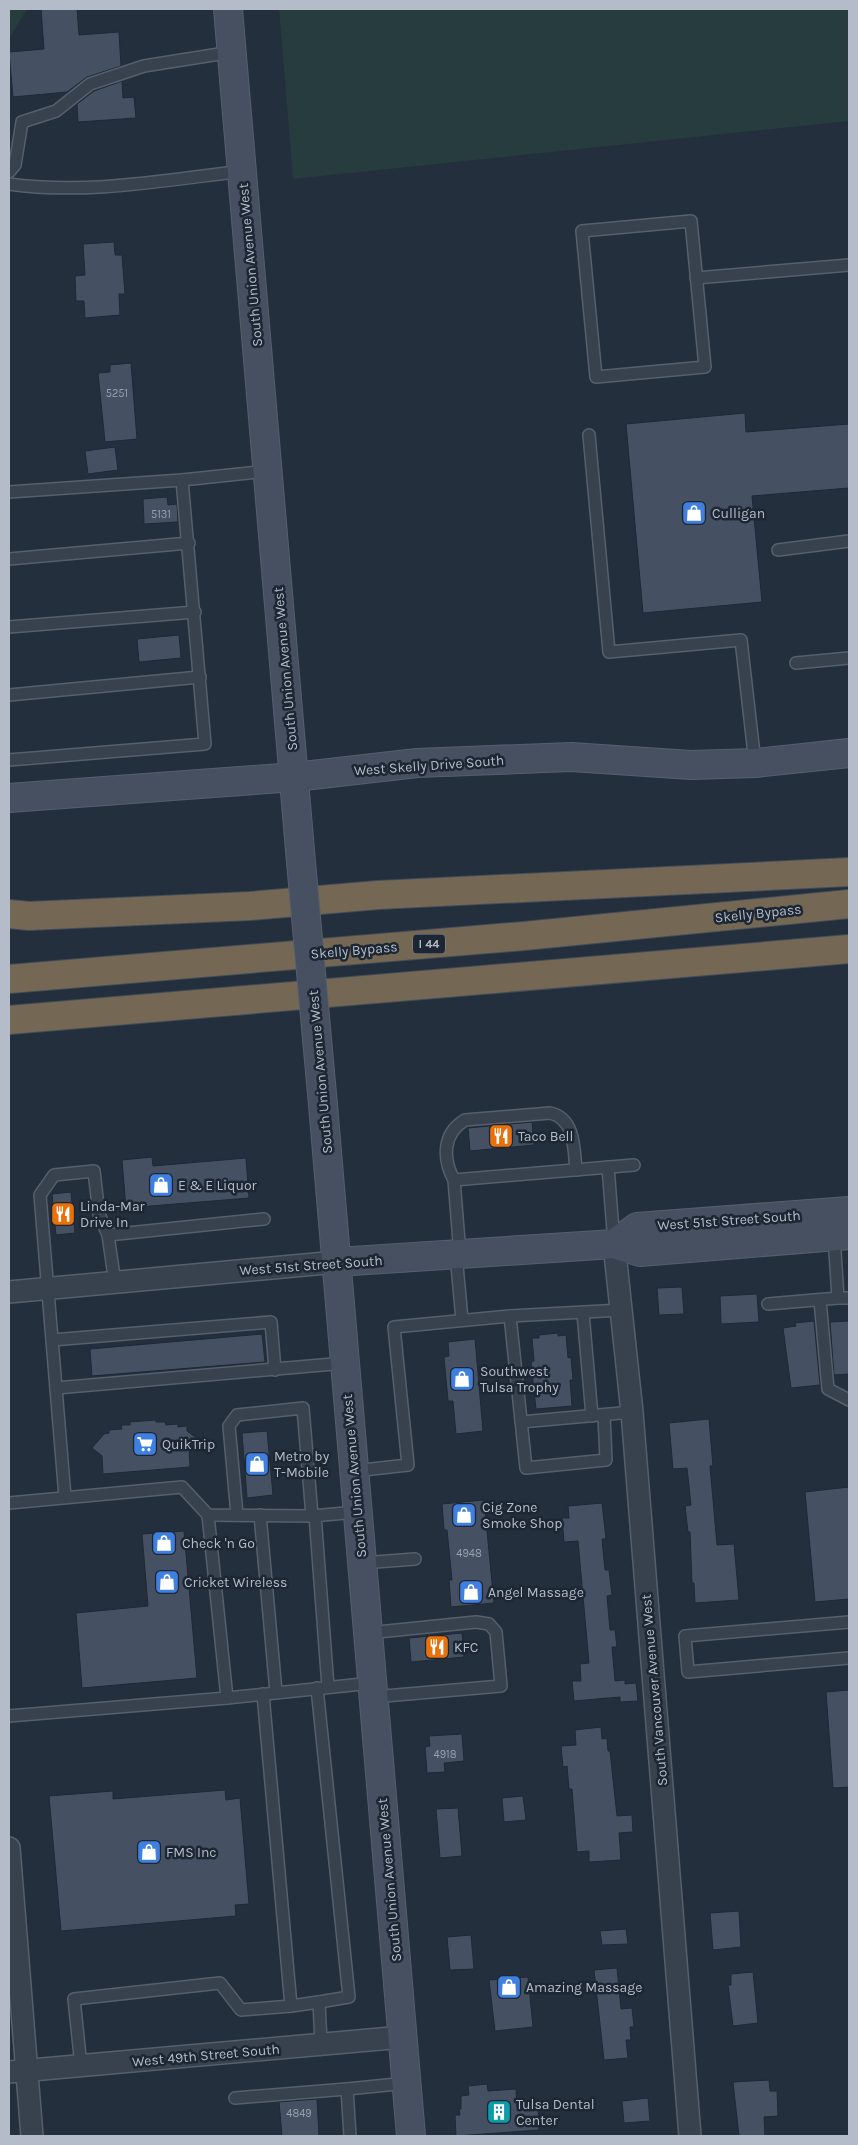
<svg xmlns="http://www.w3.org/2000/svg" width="858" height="2145" viewBox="0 0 858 2145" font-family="Karla,sans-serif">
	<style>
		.green { fill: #263c3f }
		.building { fill: #455162; stroke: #1f2835 }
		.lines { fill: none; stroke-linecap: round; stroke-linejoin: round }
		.lane-casing { stroke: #565f6c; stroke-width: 14 }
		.street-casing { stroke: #565f6c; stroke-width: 24 }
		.secondary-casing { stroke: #565f6c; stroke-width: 30 }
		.highway-casing { stroke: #434c59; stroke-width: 30 }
		.lane { stroke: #38414e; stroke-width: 11 }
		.street { stroke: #38414e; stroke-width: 21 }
		.secondary { stroke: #465061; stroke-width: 28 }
		.highway { stroke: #746855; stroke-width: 28 }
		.secondary-bridge-casing { stroke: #565f6c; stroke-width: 30; stroke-linecap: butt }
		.secondary-bridge { stroke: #465061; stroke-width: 28 }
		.labels { text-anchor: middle; stroke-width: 5; stroke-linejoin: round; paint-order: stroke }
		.number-label { font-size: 11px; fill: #98a1af }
		.shield { fill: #1d2633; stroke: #878f9c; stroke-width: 1 }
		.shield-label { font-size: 12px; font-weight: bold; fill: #b4bcc9 }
		.street-label { font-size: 14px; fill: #b4bcc9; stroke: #1d2633 }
		.poi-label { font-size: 14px; fill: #b4bcc9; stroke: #1d2633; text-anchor: start }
	</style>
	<rect width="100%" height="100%" fill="#242f3e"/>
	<!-- green -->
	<g class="green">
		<path d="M9 9H27L9 39Z"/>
		<path d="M279 9H849V121L293 179Z"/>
	</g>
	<!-- building -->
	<g class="building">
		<path d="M41 9H77L79 35 119 32 121 66 87 77 67 92 13 97 9 52 44 49Z"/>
		<path d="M122 81 123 98 134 97 136 118 78 122 77 104 94 91Z"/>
		<path d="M114 242 115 255H122L125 294H119L120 315 85 318 84 301H76L75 276 85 275 83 244Z"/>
		<path d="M131 363 137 439 105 442 98 373 110 372V365Z"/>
		<path d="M745 413 746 432 849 424V488L752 496 762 602 643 613 626 424Z"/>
		<path d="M115 447 118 470 88 474 85 451Z"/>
		<path d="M167 497 168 505 177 504 178 522 144 524 143 499Z"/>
		<path d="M179 635 181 658 139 662 137 639Z"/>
		<path d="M532 1122 534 1145 470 1151 468 1128Z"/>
		<path d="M152 1157 153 1166 246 1158 249 1198 126 1208 122 1160Z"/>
		<path d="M71 1192 75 1233 56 1235 52 1194Z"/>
		<path d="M682 1287 684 1314 659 1315 657 1288Z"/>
		<path d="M757 1294 759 1322 721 1324 720 1296Z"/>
		<path d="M814 1321 820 1385 791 1388 783 1328 796 1326 795 1323Z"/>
		<path d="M849 1321V1374L834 1375 830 1322Z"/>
		<path d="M558 1333V1336L566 1335 568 1358 571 1357 573 1380H570L572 1406 536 1409 531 1362 534 1361 532 1338H539V1335Z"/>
		<path d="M262 1334 265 1362 92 1376 90 1349Z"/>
		<path d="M475 1339 483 1431 456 1434 453 1401H448L444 1357 449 1356 448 1342Z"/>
		<path d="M709 1419 713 1466H710L717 1545 734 1544 739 1600 695 1603 694 1583H692L690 1532H688L685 1506 691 1505 687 1468 673 1469 669 1423Z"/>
		<path d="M156 1420V1422H165L166 1425 178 1424V1427L187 1426V1431L198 1439 189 1449 190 1467 103 1474 102 1456 92 1448 104 1434 109 1433V1430L122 1429 121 1425H130V1422Z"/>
		<path d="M267 1431 273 1495 247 1498 242 1433Z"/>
		<path d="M849 1487V1599L815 1602 805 1492Z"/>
		<path d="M484 1500 494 1603 451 1607 449 1580H452L447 1530H444L442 1504Z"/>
		<path d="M602 1503 606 1539H602L605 1570H609L612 1595 607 1596 610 1630H615L617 1647H612L615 1681 625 1680V1684L636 1683 638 1701 620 1702V1697L574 1701 572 1681H581L580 1664 589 1663 578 1541 564 1542 562 1518H569L568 1506Z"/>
		<path d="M184 1531 197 1678 82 1688 76 1613 148 1606 142 1534Z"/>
		<path d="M462 1633 464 1657 411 1662 409 1638Z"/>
		<path d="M849 1690V1787L833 1788 826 1692Z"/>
		<path d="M601 1727 602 1739 607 1738 608 1751H610L617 1816 632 1815 633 1832 619 1833 621 1860 589 1862V1851L577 1852 572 1789H569L567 1766 563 1767 561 1746 576 1745 575 1730Z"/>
		<path d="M462 1734 464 1761 444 1763 445 1772 427 1773 425 1747 430 1746 429 1736Z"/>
		<path d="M225 1790 226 1800 240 1798 249 1904 235 1905 236 1916 61 1931 49 1796 113 1791V1799Z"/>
		<path d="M523 1796 526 1820 504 1822 502 1798Z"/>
		<path d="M458 1808 462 1856 440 1858 436 1809Z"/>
		<path d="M739 1911 741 1947 713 1950 710 1913Z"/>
		<path d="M626 1929 628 1944 602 1945 600 1931Z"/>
		<path d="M471 1935 474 1969 450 1970 447 1937Z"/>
		<path d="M617 1968 621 2009 632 2008 634 2027H630L631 2040H626L628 2058 604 2060 594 1970Z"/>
		<path d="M753 1972 758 2023 733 2026 728 1985H731V1974Z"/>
		<path d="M528 1977 533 2027 495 2031 489 1980Z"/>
		<path d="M769 2080 770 2091H777L778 2116 764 2117 765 2136H739L733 2082Z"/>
		<path d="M487 2084 488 2091 516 2089 517 2107 538 2106 539 2130 456 2136 455 2115H460L459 2109H461V2096L469 2095 468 2086Z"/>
		<path d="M648 2098 650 2121 624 2123 622 2101Z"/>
		<path d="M317 2099 319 2136H282L279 2102Z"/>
	</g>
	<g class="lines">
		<defs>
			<g id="lane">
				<path d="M9 172 15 165 22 122 56 111 90 84 144 66 232 52"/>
				<path d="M9 184C86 195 165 180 243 171"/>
				<path d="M691 221 705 367 596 377 582 231Z"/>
				<path d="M696 278 849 265"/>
				<path d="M589 435 609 652 741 640 755 763"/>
				<path d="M9 492 182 480 268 471"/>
				<path d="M778 550 849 541"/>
				<path d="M9 559 189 543"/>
				<path d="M9 627 195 612"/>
				<path d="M796 663 849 658"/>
				<path d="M9 695 200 677"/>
				<path d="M9 760 205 744 182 480"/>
				<path d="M608 1167 614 1243"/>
				<path d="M454 1180 634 1165"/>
				<path d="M834 1236 838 1298H849"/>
				<path d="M456 1254 462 1320"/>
				<path d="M460 1254 454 1180C442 1158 443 1133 465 1120L550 1113C575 1118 574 1149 576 1170"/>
				<path d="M115 1283 108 1235 264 1219"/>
				<path d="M820 1300 828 1389 849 1400"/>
				<path d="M768 1304 838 1298"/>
				<path d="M583 1313 592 1416"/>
				<path d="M52 1340 271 1322 275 1370"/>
				<path d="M56 1388 345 1363"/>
				<path d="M604 1415 606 1460 526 1468 510 1316 622 1310"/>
				<path d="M521 1422 632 1412"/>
				<path d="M354 1471 408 1465 394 1327 510 1316"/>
				<path d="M65 1497 40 1195 54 1175 94 1171 99 1214 108 1235"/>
				<path d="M9 1503 182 1487 208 1515 312 1516 357 1512"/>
				<path d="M208 1515 227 1698 372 1683"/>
				<path d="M237 1515 229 1426 237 1415 303 1408 312 1516"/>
				<path d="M260 1515 276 1692"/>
				<path d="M315 1515 328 1687"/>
				<path d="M362 1563 415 1559"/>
				<path d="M849 1622 685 1636 688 1672 849 1658"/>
				<path d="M368 1633 476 1622 489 1624 496 1632 501 1686 373 1697"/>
				<path d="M317 1688 349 1997 319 2002"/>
				<path d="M263 1694 291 2006 319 2002 321 2044"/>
				<path d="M9 1716 227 1698"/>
				<path d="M81 2066 74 1999 220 1983 241 2010 291 2006"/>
				<path d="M235 2098 347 2089"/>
				<path d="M350 2136 347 2089 407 2083"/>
			</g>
			<g id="street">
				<path d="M614 1244 632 1412 690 2136"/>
				<path d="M9 1292 337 1262"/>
				<path d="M9 1848 32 2136"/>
				<path d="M9 2072 403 2037"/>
			</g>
			<g id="secondary">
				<path d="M228 9 301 862"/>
				<path d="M9 798 295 777 417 763 571 757 691 765 755 763 849 753"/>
				<path d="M323 1105 411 2136"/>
				<path d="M614 1244 637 1227 849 1211"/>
				<path d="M337 1262 614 1244 640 1252 849 1235"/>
			</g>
			<g id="highway">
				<path d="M9 914 29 916 250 906 378 895 849 872"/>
				<path d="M9 979 524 936 849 904"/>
				<path d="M9 1020 849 949"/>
			</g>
		</defs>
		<!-- lane casing -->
		<use href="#lane" class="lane-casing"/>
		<!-- street casing -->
		<use href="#street" class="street-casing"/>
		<!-- secondary casing -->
		<use href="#secondary" class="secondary-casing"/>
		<!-- highway casing -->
		<use href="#highway" class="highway-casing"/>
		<!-- lane -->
		<use href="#lane" class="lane"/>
		<!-- street -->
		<use href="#street" class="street"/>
		<!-- secondary -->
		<use href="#secondary" class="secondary"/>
		<!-- highway -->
		<use href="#highway" class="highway"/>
		<defs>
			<path id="secondary-bridge" d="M301 862 323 1105"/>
		</defs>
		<!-- secondary-bridge casing -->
		<use href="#secondary-bridge" class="secondary-bridge-casing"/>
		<!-- secondary-bridge -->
		<use href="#secondary-bridge" class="secondary-bridge"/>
	</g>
	<!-- icons -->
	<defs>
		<symbol id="shop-square" viewBox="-11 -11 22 22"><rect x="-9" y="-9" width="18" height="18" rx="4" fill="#3f7fe0" stroke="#1d2633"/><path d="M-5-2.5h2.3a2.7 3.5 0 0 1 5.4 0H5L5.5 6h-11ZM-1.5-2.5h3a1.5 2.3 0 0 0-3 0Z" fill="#fff"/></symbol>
		<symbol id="restaurant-square" viewBox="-11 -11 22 22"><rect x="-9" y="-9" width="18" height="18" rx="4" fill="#e8710a" stroke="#1d2633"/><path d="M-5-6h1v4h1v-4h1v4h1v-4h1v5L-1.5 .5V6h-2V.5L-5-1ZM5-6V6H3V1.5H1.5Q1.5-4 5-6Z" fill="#fff"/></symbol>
		<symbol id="supermarket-square" viewBox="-11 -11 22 22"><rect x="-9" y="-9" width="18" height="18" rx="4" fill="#3f7fe0" stroke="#1d2633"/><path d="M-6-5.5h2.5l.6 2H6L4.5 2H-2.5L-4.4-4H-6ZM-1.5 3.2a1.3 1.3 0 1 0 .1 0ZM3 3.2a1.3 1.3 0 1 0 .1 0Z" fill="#fff"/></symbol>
		<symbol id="building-square" viewBox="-11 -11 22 22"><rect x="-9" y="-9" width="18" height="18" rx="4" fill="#0f9aa8" stroke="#1d2633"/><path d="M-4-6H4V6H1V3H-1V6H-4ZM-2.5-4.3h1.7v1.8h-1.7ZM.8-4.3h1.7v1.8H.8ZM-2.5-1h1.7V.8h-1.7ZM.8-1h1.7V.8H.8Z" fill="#fff"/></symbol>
	</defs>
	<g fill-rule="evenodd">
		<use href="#shop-square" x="680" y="499" width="28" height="28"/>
		<use href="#restaurant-square" x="487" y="1122" width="28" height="28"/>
		<use href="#shop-square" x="147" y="1171" width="28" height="28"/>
		<use href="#restaurant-square" x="49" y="1200" width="28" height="28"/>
		<use href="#shop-square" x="448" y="1365" width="28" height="28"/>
		<use href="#supermarket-square" x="131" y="1430" width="28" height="28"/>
		<use href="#shop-square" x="243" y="1450" width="28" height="28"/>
		<use href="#shop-square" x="450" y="1501" width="28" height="28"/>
		<use href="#shop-square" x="150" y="1529" width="28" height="28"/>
		<use href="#shop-square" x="153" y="1568" width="28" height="28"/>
		<use href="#shop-square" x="457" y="1578" width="28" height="28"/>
		<use href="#restaurant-square" x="423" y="1633" width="28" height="28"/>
		<use href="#shop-square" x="135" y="1838" width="28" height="28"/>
		<use href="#shop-square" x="495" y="1973" width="28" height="28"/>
		<use href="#building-square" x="485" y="2098" width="28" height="28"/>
	</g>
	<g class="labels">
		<!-- number labels -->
		<g class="number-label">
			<text x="117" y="397">5251</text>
			<text x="161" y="518">5131</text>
			<text x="469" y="1557">4948</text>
			<text x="445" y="1758">4918</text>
			<text x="299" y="2117">4849</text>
		</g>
		<!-- shield labels -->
		<rect class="shield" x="413" y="934.5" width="32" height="19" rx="4"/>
		<g class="shield-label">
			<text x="429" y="948">I 44</text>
		</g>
		<!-- street labels -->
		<g class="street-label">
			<text transform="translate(250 265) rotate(-95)" y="5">South Union Avenue West</text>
			<text transform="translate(285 669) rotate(-95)" y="5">South Union Avenue West</text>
			<text transform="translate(429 765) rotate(-4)" y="5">West Skelly Drive South</text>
			<text transform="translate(758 913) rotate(-6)" y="5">Skelly Bypass</text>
			<text transform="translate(354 950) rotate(-5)" y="5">Skelly Bypass</text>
			<text transform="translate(320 1072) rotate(-95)" y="5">South Union Avenue West</text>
			<text transform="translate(729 1220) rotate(-4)" y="5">West 51st Street South</text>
			<text transform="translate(311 1265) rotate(-4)" y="5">West 51st Street South</text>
			<text transform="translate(354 1476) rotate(-95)" y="5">South Union Avenue West</text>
			<text transform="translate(654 1690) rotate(-95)" y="5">South Vancouver Avenue West</text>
			<text transform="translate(389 1880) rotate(-95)" y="5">South Union Avenue West</text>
			<text transform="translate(206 2055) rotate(-5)" y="5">West 49th Street South</text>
		</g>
		<!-- poi labels -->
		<g class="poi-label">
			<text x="712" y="518">Culligan</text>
			<text x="518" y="1141">Taco Bell</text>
			<text x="178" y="1190">E &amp; E Liquor</text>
			<text x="80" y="1211">Linda-Mar<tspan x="80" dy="16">Drive In</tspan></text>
			<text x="480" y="1376">Southwest<tspan x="480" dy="16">Tulsa Trophy</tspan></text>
			<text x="162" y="1449">QuikTrip</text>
			<text x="274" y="1461">Metro by<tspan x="274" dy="16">T-Mobile</tspan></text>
			<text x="482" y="1512">Cig Zone<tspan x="482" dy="16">Smoke Shop</tspan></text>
			<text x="182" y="1548">Check 'n Go</text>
			<text x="184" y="1587">Cricket Wireless</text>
			<text x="488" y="1597">Angel Massage</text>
			<text x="454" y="1652">KFC</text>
			<text x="166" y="1857">FMS Inc</text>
			<text x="526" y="1992">Amazing Massage</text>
			<text x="516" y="2109">Tulsa Dental<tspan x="516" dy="16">Center</tspan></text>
		</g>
	</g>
	<!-- border -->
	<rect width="858" height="2145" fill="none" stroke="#b4bcc9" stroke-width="20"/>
</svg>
